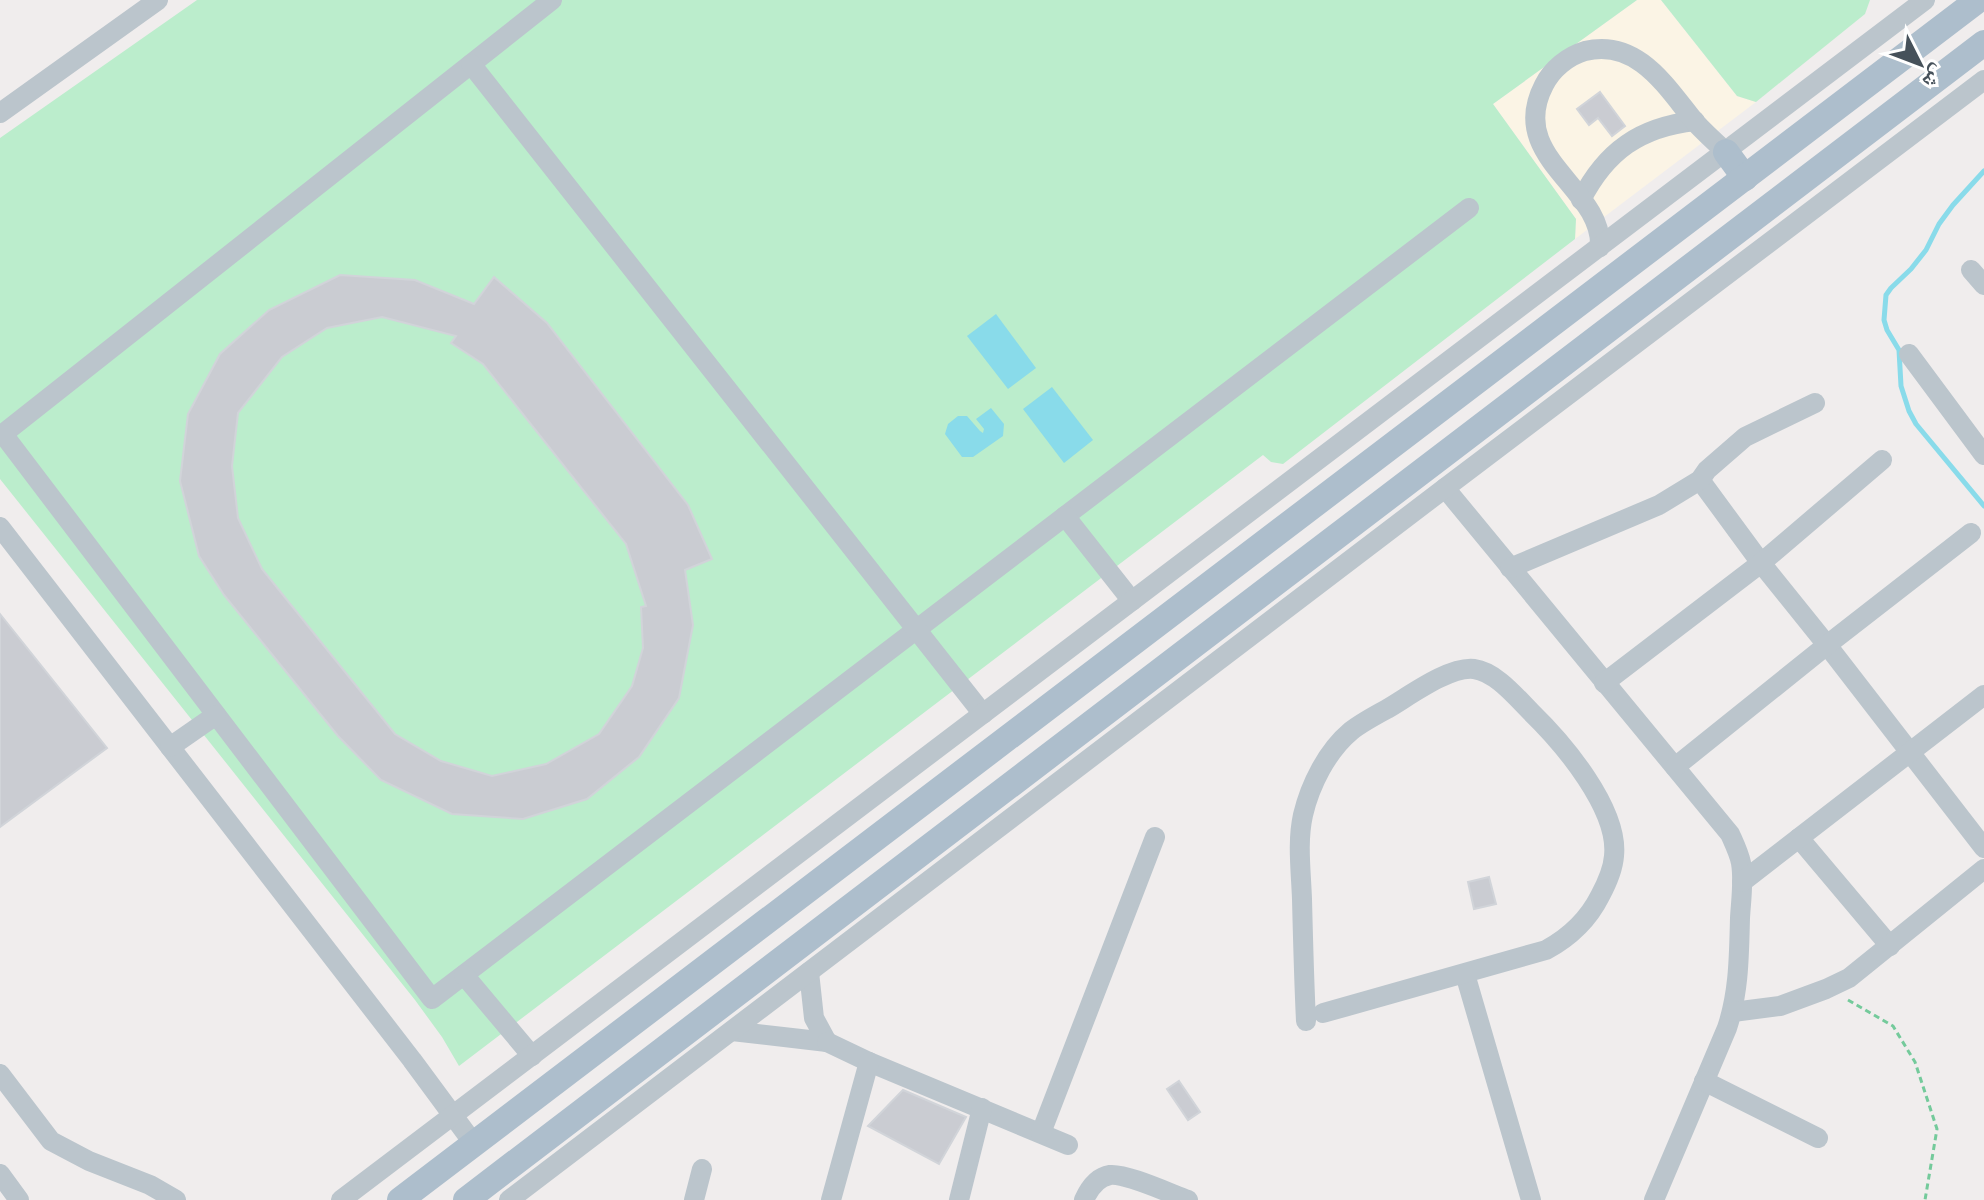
<svg xmlns="http://www.w3.org/2000/svg" width="1984" height="1200" viewBox="0 0 1984 1200" font-family="'Nunito Sans','Noto Naskh Arabic',sans-serif">
	<style>
		.commercial { fill: #fbf4e5 }
		.green { fill: #bbedcc }
		.water { fill: #89dbea }
		.lines { fill: none; stroke-linecap: round; stroke-linejoin: round }
		.stream { stroke: #89dbea; stroke-width: 5 }
		.building { fill: #caccd2; stroke: #d1d4d9; stroke-width: 2; fill-rule: evenodd }
		.path { stroke: #74ca9b; stroke-width: 3; stroke-dasharray: 6 4; stroke-linecap: butt }
		.minor { stroke: #bbc5cc; stroke-width: 20 }
		.major { stroke: #adbecc; stroke-width: 26 }
	</style>
	<rect width="100%" height="100%" fill="#f0eded"/>
	<!-- commercial -->
	<path class="commercial" d="M1637 0H1661L1737 96 1756 102 1575 239 1576 219 1493 104Z"/>
	<!-- green -->
	<g class="green">
		<path d="M197 0H1637L1493 104 1576 219 1575 239 1283 464 1271 462 1263 455 459 1066 442 1037 415 1000 0 479V138Z"/>
		<path d="M1661 0H1870L1865 14 1756 102 1737 96Z"/>
	</g>
	<!-- water -->
	<g class="water">
		<path d="M996 314 1036 368 1008 389 967 336Z"/>
		<path d="M1052 387 1093 440 1064 463 1023 409Z"/>
		<path d="M991 408 1004 424 1003 436 973 457H962L945 434 948 424 958 416H967L980 431 983 433 984 429 976 419Z"/>
	</g>
	<g class="lines">
		<!-- stream -->
		<path class="stream" d="M1984 171 1953 205 1939 224 1926 250 1911 269 1891 288 1886 295 1884 320 1887 330 1899 350 1901 386 1909 411 1916 424 1984 506"/>
	</g>
	<!-- building -->
	<g class="building">
		<path d="M1600 92 1625 126 1612 136 1598 118 1589 125 1577 109Z"/>
		<path d="M340 275 415 280 474 304 494 277 547 323 688 505 712 559 685 570 693 625 679 698 639 757 587 799 523 819 452 814 381 780 338 736 224 595 199 556 180 481 188 414 220 354 269 310ZM382 317 456 336 451 343 483 364 626 544 646 606 641 607 643 648 632 686 599 734 546 764 492 776 441 761 395 734 262 569 238 518 232 466 238 413 282 357 327 328Z"/>
		<path d="M0 614 107 748 0 827Z"/>
		<path d="M1489 877 1496 904 1474 909 1468 882Z"/>
		<path d="M1179 1081 1200 1112 1188 1120 1167 1089Z"/>
		<path d="M903 1090 966 1117 939 1164 868 1126Z"/>
	</g>
	<g class="lines">
		<!-- path -->
		<path class="path" d="M1848 1000 1893 1026 1915 1062 1937 1129 1925 1200"/>
		<!-- minor -->
		<g class="minor">
			<path d="M552 0 3 434 432 999 1469 208"/>
			<path d="M471 64 983 714"/>
			<path d="M0 113 158 0"/>
			<path d="M1581 200C1606 151 1640 127 1695 121"/>
			<path d="M1600 247C1603 187 1506 158 1544 85 1552 69 1568 56 1585 51 1638 38 1667 88 1695 122 1705 133 1715 142 1726 152"/>
			<path d="M1971 270 1984 285"/>
			<path d="M1909 354 1984 455"/>
			<path d="M1700 480 1761 563 1827 645 1984 848"/>
			<path d="M1445 488 1730 834C1734 843 1739 853 1741 863 1744 881 1741 900 1740 918 1739 956 1739 992 1727 1028L1654 1200"/>
			<path d="M1065 516 1132 601"/>
			<path d="M0 527 412 1060 474 1144"/>
			<path d="M1510 568 1659 505 1700 480 1707 470 1745 437 1815 403"/>
			<path d="M1604 683 1761 563 1882 460"/>
			<path d="M170 747 216 715"/>
			<path d="M1675 767 1827 645 1971 533"/>
			<path d="M1799 838 1890 946"/>
			<path d="M1742 882 1984 695"/>
			<path d="M1465 974 1531 1200"/>
			<path d="M464 975 532 1056"/>
			<path d="M1733 1012 1780 1006 1826 989 1849 978 1984 869"/>
			<path d="M1306 1021C1304 980 1303 940 1302 899 1301 871 1297 842 1303 815 1310 785 1327 751 1351 731 1361 723 1374 716 1387 709 1408 697 1449 666 1474 669 1496 672 1516 697 1531 712 1563 743 1619 809 1614 856 1613 870 1607 883 1600 896 1588 920 1570 937 1546 950L1323 1013"/>
			<path d="M732 1031 827 1042 814 1018 809 972"/>
			<path d="M827 1042 869 1062 1068 1145"/>
			<path d="M0 1074 51 1141 89 1161 150 1185 176 1200"/>
			<path d="M1704 1081 1818 1138"/>
			<path d="M1041 1133 1155 837"/>
			<path d="M0 1174 19 1200"/>
			<path d="M341 1200 1925 0"/>
			<path d="M509 1200 1445 488 1984 80"/>
			<path d="M694 1200 702 1169"/>
			<path d="M831 1200 869 1062"/>
			<path d="M959 1200 982 1108"/>
			<path d="M1084 1200C1089 1189 1097 1177 1110 1175 1126 1173 1171 1194 1188 1200"/>
		</g>
		<!-- major -->
		<g class="major">
			<path d="M1726 152 1745 178"/>
			<path d="M400 1200 1978 0"/>
			<path d="M466 1200 1984 43"/>
		</g>
	</g>
	<!-- north arrow -->
	<g transform="translate(1920 64) rotate(132)" stroke="#ffffff" stroke-width="6" paint-order="stroke">
	<path d="M0-6L14 30L0 20L-14 30Z" fill="#46515a"/>
	<text y="-12" font-size="22" font-weight="bold" text-anchor="middle" fill="#46515a">ش</text>
	</g>
</svg>
